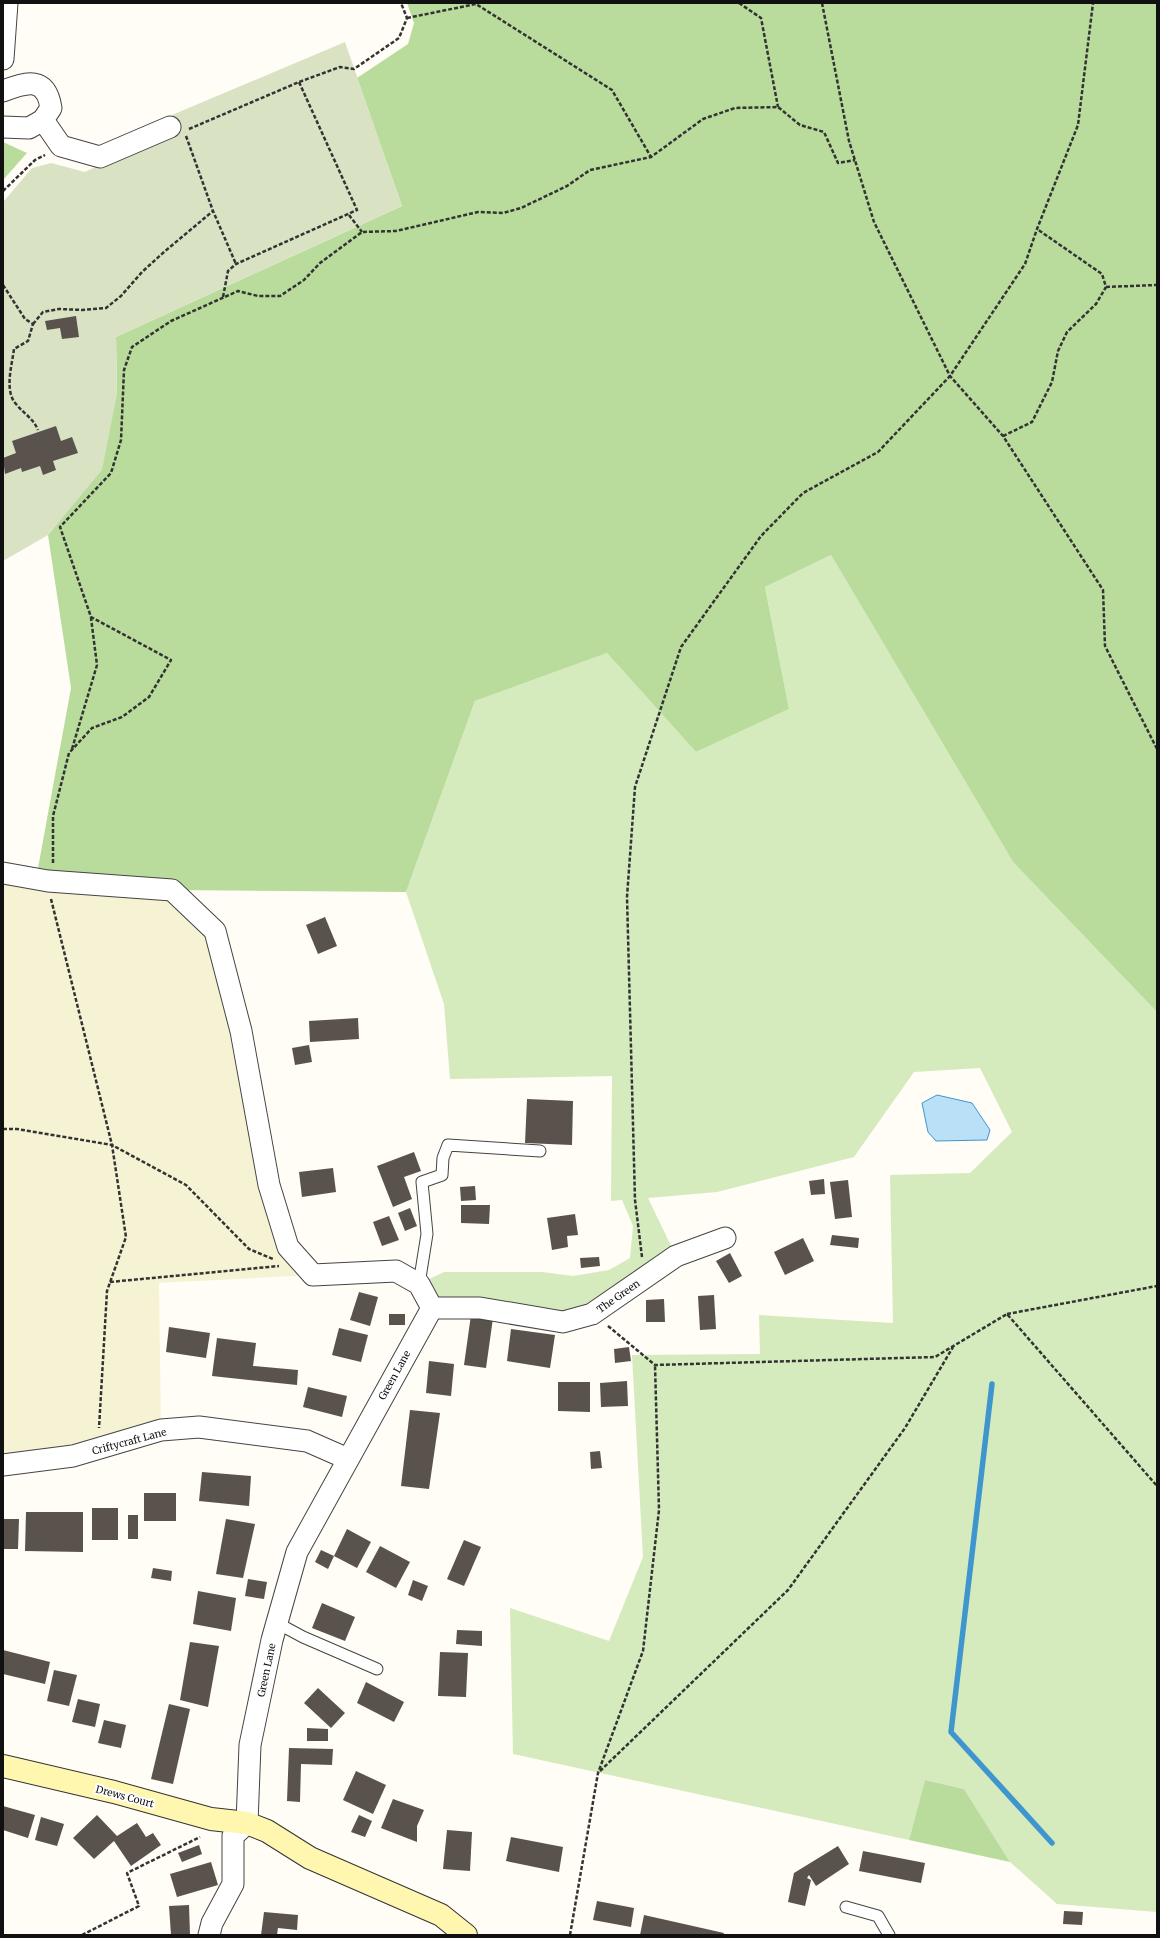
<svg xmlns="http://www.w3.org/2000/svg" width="1160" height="1938" viewBox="0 0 1160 1938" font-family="Merriweather,serif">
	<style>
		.farmland { fill: #f6f3d4 }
		.green { fill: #d5ebbd }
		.forest { fill: #b9dc9c }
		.cemetery { fill: #d9e3c4 }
		.water { fill: #b9e0f7; stroke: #3f96cf }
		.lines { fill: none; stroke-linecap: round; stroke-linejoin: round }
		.stream { stroke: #3f96cf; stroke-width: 5.5 }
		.building { fill: #5a524d }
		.lane-casing { stroke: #444; stroke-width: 13 }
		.street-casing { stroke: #444; stroke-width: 23 }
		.secondary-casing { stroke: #333; stroke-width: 24 }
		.path { stroke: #333; stroke-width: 2.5; stroke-dasharray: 4 2; stroke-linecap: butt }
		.lane { stroke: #fff; stroke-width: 11 }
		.street { stroke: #fff; stroke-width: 21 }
		.secondary { stroke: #fff6b0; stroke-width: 22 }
		.labels { text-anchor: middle; stroke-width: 4; stroke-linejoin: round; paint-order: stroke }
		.street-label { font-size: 10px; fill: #111; stroke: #fff }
	</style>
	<rect width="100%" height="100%" fill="#fffdf5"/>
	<!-- farmland -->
	<path class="farmland" d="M3 873 172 890 215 931 269 1185 313 1275 159 1283 161 1430 3 1465Z"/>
	<!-- green -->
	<path class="green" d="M831 555 1013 862 1157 1012V1912L1057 1904 1010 1862 964 1789 925 1780 909 1840 513 1754 510 1608 609 1641 643 1557 632 1355 760 1354 759 1315 893 1323 890 1175 970 1173 1012 1132 980 1068 914 1072 854 1157 717 1192 648 1198 676 1256 592 1314 432 1308 419 1284 444 1272H542L573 1276 609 1270 630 1258 633 1226 622 1200 611 1201 612 1076 450 1079 444 1004 406 892 475 701 607 653 696 752 789 709 765 587Z"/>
	<!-- forest -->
	<g class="forest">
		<path d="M407 3H1157V1012L1013 862 831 555 765 587 789 709 696 752 607 653 475 701 406 892 172 890 36 879 71 688 48 535 65 514 117 394 116 337 402 206 357 78 408 44 414 23Z"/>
		<path d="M3 142 27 153 3 180Z"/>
		<path d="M925 1780 964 1789 1010 1862 909 1840Z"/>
	</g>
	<!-- cemetery -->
	<path class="cemetery" d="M345 42 402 206 116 337 117 394 102 470 48 535 3 561V202L32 168 51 163 85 172 162 134 172 115Z"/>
	<!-- water -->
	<path class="water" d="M937 1095 972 1103 990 1130 987 1140 936 1141 928 1132 922 1103Z"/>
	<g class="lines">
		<!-- stream -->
		<path class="stream" d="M992 1384 951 1732 1052 1843"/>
	</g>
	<!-- building -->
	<g class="building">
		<path d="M76 316 79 337 62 339 60 328 47 330 45 321Z"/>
		<path d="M56 426 61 441 72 437 78 453 53 461 56 470 43 475 40 466 22 472 21 468 5 474 3 458 16 453 12 441Z"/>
		<path d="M325 917 337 946 318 954 306 925Z"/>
		<path d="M358 1018 359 1039 310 1042 309 1021Z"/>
		<path d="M309 1045 312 1062 295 1065 292 1048Z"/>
		<path d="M527 1099 573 1101 572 1145 525 1143Z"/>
		<path d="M414 1152 421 1171 404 1177 412 1199 393 1207 377 1166Z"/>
		<path d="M333 1168 336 1192 302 1197 299 1172Z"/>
		<path d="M824 1179 825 1194 811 1195 809 1181Z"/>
		<path d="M848 1180 852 1217 835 1219 830 1182Z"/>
		<path d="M475 1186 476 1200 461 1201 460 1187Z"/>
		<path d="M461 1205H490L489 1224 461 1223Z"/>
		<path d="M410 1208 417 1226 405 1231 398 1213Z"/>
		<path d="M575 1214 578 1235 567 1236 568 1247 552 1250 547 1218Z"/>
		<path d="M389 1216 399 1240 382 1246 373 1222Z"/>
		<path d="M832 1235 859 1238 858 1248 830 1245Z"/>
		<path d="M803 1238 814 1261 785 1275 774 1252Z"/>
		<path d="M730 1253 742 1276 729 1283 716 1261Z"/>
		<path d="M599 1257 600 1266 581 1268 580 1258Z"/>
		<path d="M359 1292 378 1297 370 1326 350 1320Z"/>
		<path d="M714 1295 716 1329 700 1330 698 1296Z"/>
		<path d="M664 1299 665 1322H646V1300Z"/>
		<rect x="389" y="1314" width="16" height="11"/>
		<path d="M471 1315 493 1318 486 1368 464 1365Z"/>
		<path d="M169 1327 210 1333 206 1358 166 1352Z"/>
		<path d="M339 1328 368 1335 361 1362 332 1355Z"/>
		<path d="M511 1329 555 1335 550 1368 507 1361Z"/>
		<path d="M217 1338 256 1343 253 1366 298 1370 297 1385 212 1376Z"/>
		<path d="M629 1347 631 1361 615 1363 614 1349Z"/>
		<path d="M429 1361 454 1364 451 1396 426 1393Z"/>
		<path d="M627 1381 628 1406 601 1407 600 1383Z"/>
		<path d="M558 1382H590V1412L558 1411Z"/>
		<path d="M308 1387 347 1396 342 1417 303 1407Z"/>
		<path d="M410 1410 440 1413 429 1489 401 1486Z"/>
		<path d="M600 1451 602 1468 591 1469 590 1452Z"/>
		<path d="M202 1472 251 1476 249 1506 199 1501Z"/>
		<rect x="144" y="1493" width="32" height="28"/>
		<rect x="92" y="1508" width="26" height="32"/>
		<path d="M26 1512H83V1552L25 1551Z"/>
		<rect x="128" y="1515" width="10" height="24"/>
		<path d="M3 1519H19L18 1549H3Z"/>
		<path d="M226 1519 255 1524 243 1578 216 1574Z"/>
		<path d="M347 1529 371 1542 357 1568 334 1556Z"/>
		<path d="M464 1540 481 1547 464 1586 447 1579Z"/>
		<path d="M380 1546 410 1562 396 1588 366 1572Z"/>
		<path d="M321 1550 334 1556 328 1569 315 1562Z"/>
		<path d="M153 1568 172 1571 171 1581 151 1578Z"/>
		<path d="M248 1579 267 1582 264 1599 245 1596Z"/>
		<path d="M413 1580 428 1586 422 1601 408 1595Z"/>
		<path d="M198 1591 236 1598 231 1631 193 1624Z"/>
		<path d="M322 1603 355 1617 345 1641 312 1628Z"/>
		<path d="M457 1630 482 1631V1646L456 1644Z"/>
		<path d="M190 1642 219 1646 208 1707 180 1700Z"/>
		<path d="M3 1650 50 1662 45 1684 3 1674Z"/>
		<path d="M440 1652 468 1653 466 1697 438 1696Z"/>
		<path d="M54 1670 77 1675 69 1706 47 1701Z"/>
		<path d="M366 1682 404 1702 394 1722 357 1703Z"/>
		<path d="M318 1688 345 1713 331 1728 304 1703Z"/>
		<path d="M78 1699 100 1704 95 1727 72 1722Z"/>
		<path d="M169 1704 190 1709 173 1784 151 1779Z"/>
		<path d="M104 1720 126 1725 121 1748 98 1743Z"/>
		<path d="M307 1728 328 1729V1741H307Z"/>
		<path d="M289 1748 333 1749 332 1765 301 1764 300 1802 287 1801Z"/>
		<path d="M356 1771 386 1785 373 1814 343 1800Z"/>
		<path d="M393 1799 424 1810 417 1826V1842L381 1828Z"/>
		<path d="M3 1806 35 1815 28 1838 3 1830Z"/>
		<path d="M97 1815 117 1836 137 1823 146 1837 153 1833 161 1845 131 1866 114 1841 94 1859 73 1838Z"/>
		<path d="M359 1815 372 1821 365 1837 351 1832Z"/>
		<path d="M41 1817 64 1824 57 1846 35 1840Z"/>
		<path d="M447 1830 472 1832 470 1871 443 1869Z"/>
		<path d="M511 1837 563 1847 559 1872 506 1861Z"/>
		<path d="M199 1845 202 1854 182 1862 178 1853Z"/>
		<path d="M838 1846 849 1864 816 1886 809 1875 807 1878 811 1880 805 1906 788 1902 794 1873Z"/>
		<path d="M863 1851 925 1863 921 1883 859 1871Z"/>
		<path d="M211 1862 218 1885 177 1897 170 1874Z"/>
		<path d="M597 1901 634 1908 631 1927 593 1920Z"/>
		<path d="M189 1905 190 1935H171L169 1906Z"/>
		<path d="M1064 1911 1083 1912 1082 1925 1063 1924Z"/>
		<path d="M264 1912 298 1915 297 1930 278 1928 277 1935H261Z"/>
		<path d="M644 1915 724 1933 723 1935H640Z"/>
	</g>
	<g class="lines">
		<defs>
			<g id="lane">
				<path d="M419 1284 427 1234 422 1182 442 1175 443 1158 448 1145 540 1151"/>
				<path d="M277 1623 303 1637 377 1669"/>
				<path d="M846 1907 878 1916 889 1935"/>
			</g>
			<g id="street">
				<path d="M3 59 7 3"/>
				<path d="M3 91C27 82 46 76 51 108L43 120 61 146 100 157 170 127"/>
				<path d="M3 127 29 128 43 120"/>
				<path d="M3 873 48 881 172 890 215 931 241 1031 269 1185 288 1247 313 1275 396 1271 419 1284 432 1308"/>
				<path d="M432 1308H480L563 1322 592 1314 676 1256 725 1238"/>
				<path d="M3 1465 73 1456 161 1430 199 1427 307 1441 348 1459"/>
				<path d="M209 1935 212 1923 233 1884V1836L247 1823 250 1745 272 1640 297 1552 432 1308"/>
			</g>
			<path id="secondary" d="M3 1766 114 1792 211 1819 247 1823 267 1831 310 1858 441 1915 466 1935"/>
		</defs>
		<!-- lane casing -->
		<use href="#lane" class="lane-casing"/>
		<!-- street casing -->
		<use href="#street" class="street-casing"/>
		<!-- secondary casing -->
		<use href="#secondary" class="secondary-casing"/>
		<!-- path -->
		<g class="path">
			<path d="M739 3 761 18 778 107"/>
			<path d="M822 3 849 141 874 222 950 376 1003 436 1103 590 1105 646 1157 749"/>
			<path d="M407 18 476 4 612 90 651 157"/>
			<path d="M189 129 299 82 340 67 354 69 399 38 407 18 401 3"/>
			<path d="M186 136 213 211 236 264"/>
			<path d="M3 191 35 160 45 155"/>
			<path d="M349 215 362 232"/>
			<path d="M3 285 25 319 33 324 28 341 14 349C12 365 4 391 16 404 24 414 33 418 38 430"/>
			<path d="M1106 287 1157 285"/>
			<path d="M223 297 228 271 236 264 357 210 299 82"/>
			<path d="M33 324 43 312 59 309 82 310 106 308 121 296 142 272 164 252 213 211"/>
			<path d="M1003 436 1032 422 1052 382 1058 351 1067 332 1096 304 1106 287 1102 274 1037 229"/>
			<path d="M72 749 97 665 91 618"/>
			<path d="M53 863V816L69 753 92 728 122 717 149 697 171 660 91 617 60 527 111 473 121 440 124 370 132 347 171 321 238 291 258 296H280L304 280 320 263 362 232 396 231 478 212 503 213 521 208 567 186 590 170 651 157 703 119 735 108 778 107 800 125 824 132 838 163 855 160"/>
			<path d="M51 899 112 1145 126 1237 107 1291 99 1428"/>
			<path d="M3 1129H17L112 1145 186 1185 249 1249 273 1259"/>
			<path d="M642 1257 635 1200 627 897 635 787 681 647 761 536 803 493 878 452 950 376 1025 264 1037 229 1078 125 1093 3"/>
			<path d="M110 1282 279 1266"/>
			<path d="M1007 1314 1157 1286"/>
			<path d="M608 1326 655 1365 935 1357 1007 1314 1157 1486"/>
			<path d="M600 1771 788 1590 905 1428 953 1347"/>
			<path d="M82 1935 139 1906 127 1873 200 1837"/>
			<path d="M570 1935 598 1773 643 1651 659 1510 655 1365"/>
		</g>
		<!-- lane -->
		<use href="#lane" class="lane"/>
		<!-- street -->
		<use href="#street" class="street"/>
		<!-- secondary -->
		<use href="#secondary" class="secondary"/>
	</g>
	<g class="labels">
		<!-- street labels -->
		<g class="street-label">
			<text transform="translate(618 1296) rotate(-35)" y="4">The Green</text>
			<text transform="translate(394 1375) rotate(-61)" y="4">Green Lane</text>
			<text transform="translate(129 1441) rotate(-15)" y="4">Criftycraft Lane</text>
			<text transform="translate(266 1670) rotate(-78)" y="4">Green Lane</text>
			<text transform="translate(125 1796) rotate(15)" y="4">Drews Court</text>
		</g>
	</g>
	<!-- border -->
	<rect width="1160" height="1938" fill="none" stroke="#111111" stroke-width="8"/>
</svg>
